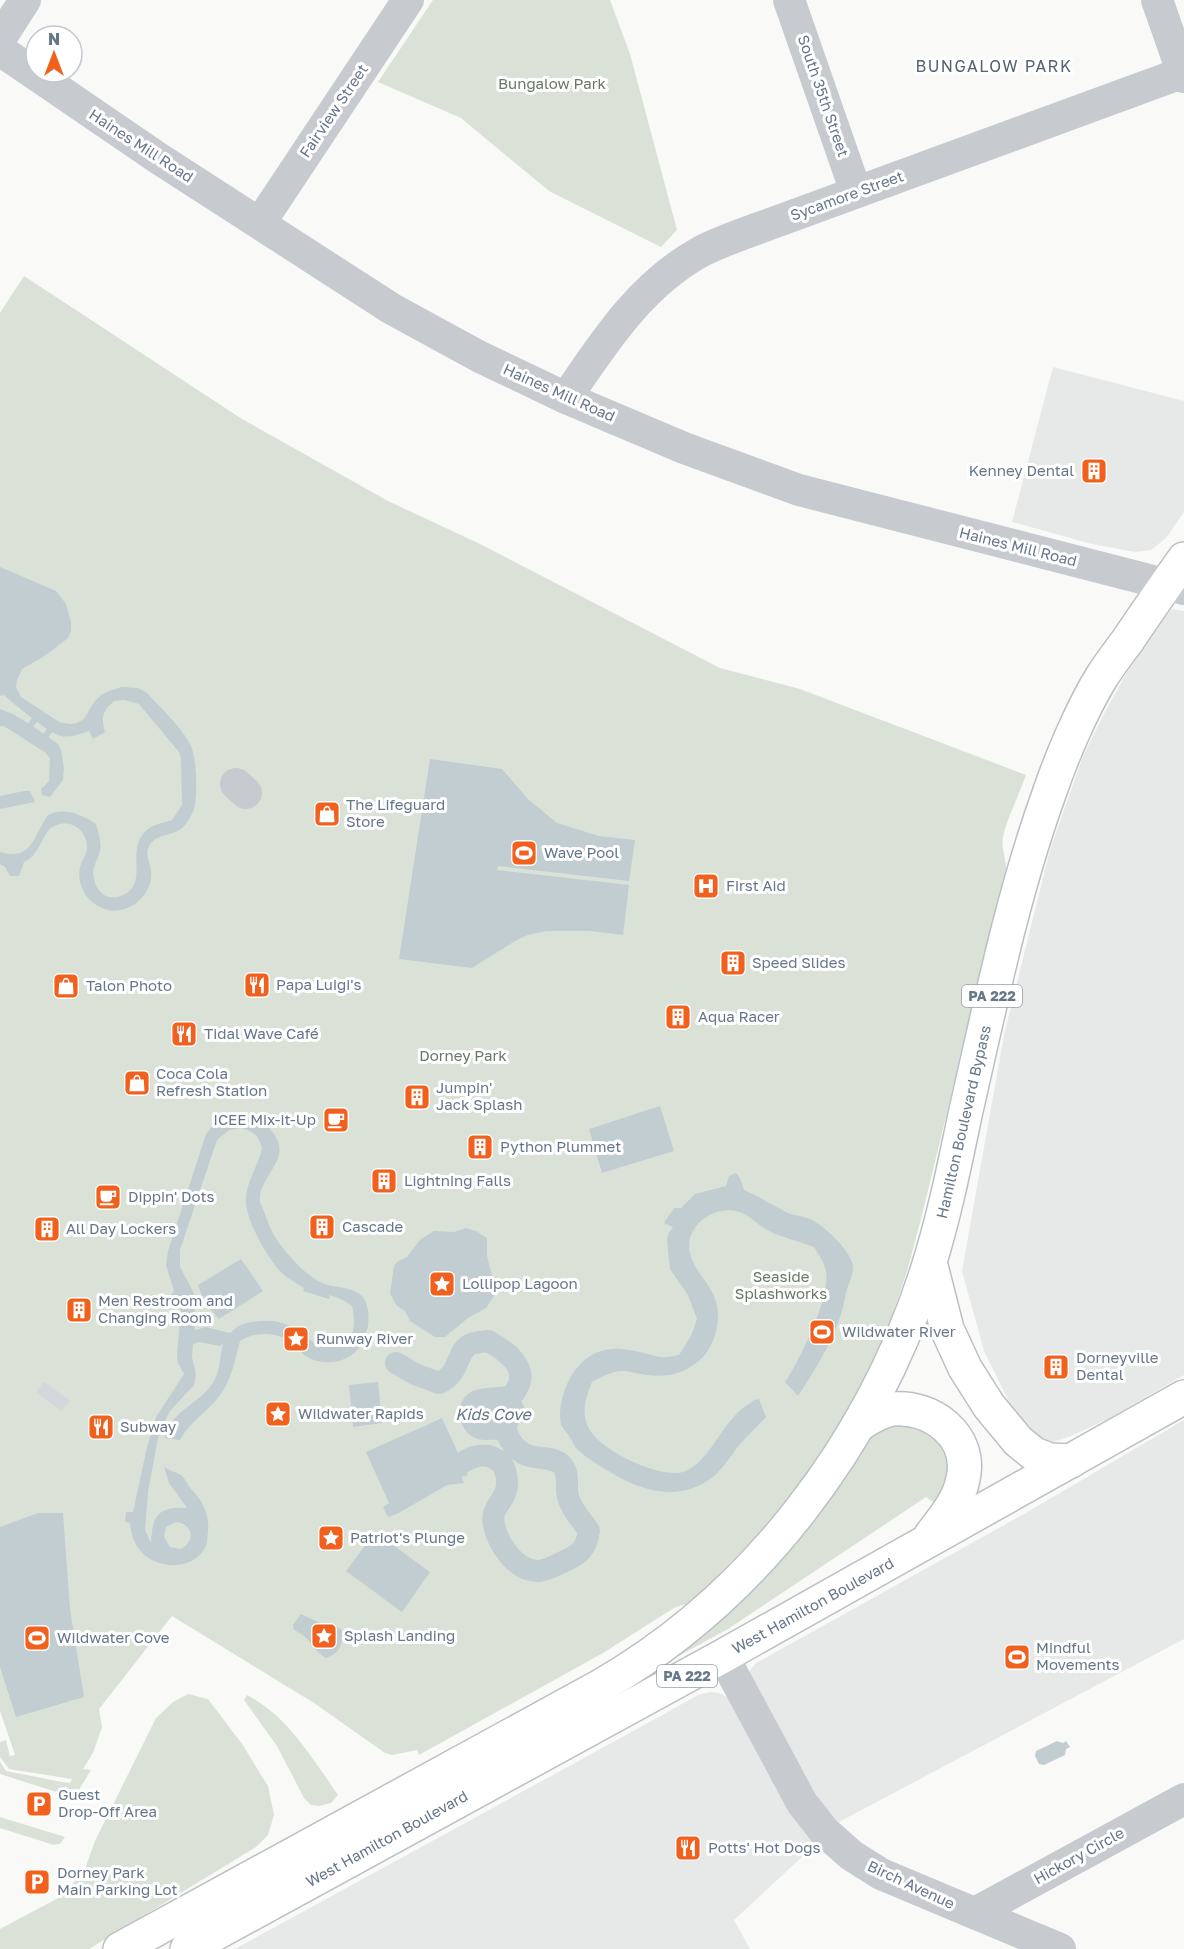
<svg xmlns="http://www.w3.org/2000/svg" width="1184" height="1949" viewBox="0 0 1184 1949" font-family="'Golos Text',sans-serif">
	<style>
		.built { fill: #e7e8e8 }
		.green { fill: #dae2d7 }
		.water { fill: #c2cdd2; fill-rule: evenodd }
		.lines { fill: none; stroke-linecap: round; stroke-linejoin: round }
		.stream { stroke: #c2cdd2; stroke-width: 6 }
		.canal { stroke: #c2cdd2; stroke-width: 22 }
		.minor-tunnel { stroke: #d4d8dc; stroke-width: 32; stroke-dasharray: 32 16; stroke-linecap: butt }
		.major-casing { stroke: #bcc0c4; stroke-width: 36 }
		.minor { stroke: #c7cacf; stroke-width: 32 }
		.major { stroke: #fff; stroke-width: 33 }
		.labels { text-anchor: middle; stroke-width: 6; stroke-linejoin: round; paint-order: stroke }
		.shield { fill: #fff; stroke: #94a0ad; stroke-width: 1.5 }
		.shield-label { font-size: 14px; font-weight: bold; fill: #66778a }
		.park-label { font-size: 15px; fill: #657b61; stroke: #fff }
		.street-label { font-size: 15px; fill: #66778a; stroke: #fff }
		.poi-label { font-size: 15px; fill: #66778a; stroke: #fff; text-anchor: start }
		.neighbourhood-label { font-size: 16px; letter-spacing: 1.5px; fill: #54616f; stroke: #fff }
		.water-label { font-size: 16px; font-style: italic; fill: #627985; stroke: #fff }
	</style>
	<rect width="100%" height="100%" fill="#f9f9f7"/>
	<!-- built -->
	<g class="built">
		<path d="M1053 367 1184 401V512L1166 538 1151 550 1135 552 1092 544 1012 522Z"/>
		<path d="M1172 609 1184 611V1375L1108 1419 1069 1437 1052 1442H1043L1014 1412 984 1351 962 1271 1004 1035 1050 850 1083 756 1106 710 1127 672 1162 620Z"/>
		<path d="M1184 1420V1639L837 1823 815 1797 750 1679V1670L756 1663 1024 1514Z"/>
		<path d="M710 1692 719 1693 729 1698 817 1843 734 1920 750 1949H235L646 1724 698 1695Z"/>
	</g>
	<!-- green -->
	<g class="green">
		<path d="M433 0H610L630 54 677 230 661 247 549 191 461 118 378 82Z"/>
		<path d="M24 276 242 419 388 501 480 544 720 668 800 689 1026 775C1020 793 1007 818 1003 837 1001 848 1006 858 1006 869L924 1207 908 1268 889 1325 860 1388 834 1436 778 1514 691 1603 676 1607 666 1613 603 1653 419 1755 417 1750 392 1755 385 1753 314 1703 172 1616 99 1709 102 1727 93 1753 83 1769 91 1770 77 1793 69 1796 0 1774V1762L6 1771 62 1782 70 1783 72 1779 9 1769 0 1757V1742L6 1740 10 1756 15 1755 0 1711V313Z"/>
		<path d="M918 1419 950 1445 953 1481 934 1503 926 1497 728 1629 627 1684 873 1423Z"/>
		<path d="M188 1694 208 1699 242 1744 268 1786 274 1815 268 1835 256 1847 89 1949H0V1929L62 1896 85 1869 95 1841 156 1718 173 1702Z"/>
		<path d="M247 1695C288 1716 312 1758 338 1795L331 1803 319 1806 311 1805 304 1798 277 1746 244 1700Z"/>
		<path d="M0 1817 65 1837 60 1844 54 1845 0 1828Z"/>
	</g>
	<!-- water -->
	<g class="water">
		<path d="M0 567 56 591 66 604 71 622V631L68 638 46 655 22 669 17 680 16 687 21 697 59 722 70 724 77 723 84 719 94 702 101 695 109 691 122 687 138 688 147 693C161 708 178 724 189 742 197 754 198 795 194 809 192 815 187 824 182 828 172 837 153 833 148 849 146 856 150 863 151 871 153 890 138 907 120 910 111 912 102 909 95 904 82 896 76 878 81 864 83 858 87 854 87 847 87 832 74 821 60 824 40 828 44 853 24 862L19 876H10L5 867 0 864V852C33 861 33 836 48 815 64 807 81 814 96 824 98 832 102 843 100 851 97 864 90 867 95 882 96 887 100 893 106 896 112 898 117 898 123 895 147 884 129 856 141 837 148 825 159 824 172 820L182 805 181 758 179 752 139 704 124 700 114 701C102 712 101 717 105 732L93 739 89 731C80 734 70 738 61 736 50 734 14 704 4 695L0 696Z"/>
		<path d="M0 709 13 714 31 725 58 744 61 750 64 769 63 780 50 797 42 795 41 789 49 781 50 759 46 753 4 726H0Z"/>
		<path d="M430 759 502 769 528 799 557 823 599 836 635 840 629 881 498 866 497 870 629 885 623 935 591 931H546L528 935 515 941 472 968 399 959Z"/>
		<path d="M24 791H30L35 802 0 809V796Z"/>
		<path d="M660 1106 674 1151 602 1173 589 1129Z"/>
		<path d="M234 1114C250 1114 261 1117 271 1130 296 1159 258 1174 260 1202 266 1214 269 1229 277 1240 288 1256 308 1279 328 1285 339 1288 353 1287 362 1296 373 1309 369 1336 359 1348 347 1363 326 1366 309 1358 301 1354 296 1345 288 1340 273 1332 253 1332 240 1341 235 1360 232 1378 221 1394 209 1411 190 1421 180 1440L165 1438C170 1410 201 1404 214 1381 220 1371 220 1356 223 1344L220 1346 199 1342 193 1344 192 1357 196 1374 194 1385 170 1411 162 1426 158 1438 148 1492 145 1530 151 1543C152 1516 158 1506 187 1508L169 1483 164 1467C170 1471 176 1472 181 1475 186 1479 188 1486 192 1490 203 1501 210 1516 208 1532 207 1537 208 1541 206 1546 194 1572 154 1570 139 1549 133 1542 131 1532 130 1523L125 1522 126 1512H133L147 1447 156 1417 184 1374 178 1363 177 1357 181 1303 179 1301 177 1302V1307H168L169 1297 174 1291 166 1265 168 1251 206 1134C214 1123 221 1118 234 1114ZM241 1128C253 1131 260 1136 262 1149 258 1165 247 1181 246 1198 244 1217 267 1258 281 1272 288 1279 296 1283 304 1288L303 1291 329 1299 330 1295 345 1301 352 1306C355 1319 355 1328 350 1340L336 1346 321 1347C299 1334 290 1318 261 1321 247 1322 240 1323 230 1333L206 1327 195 1330 194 1293 180 1267V1250L217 1140 229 1130ZM176 1522C193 1524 196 1541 181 1549L170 1547 164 1537 166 1527Z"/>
		<path d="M736 1173 740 1178 744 1190C759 1196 773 1206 788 1213 795 1216 803 1216 810 1219 824 1225 851 1251 853 1266 854 1275 848 1284 846 1293 840 1330 819 1364 798 1396L785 1382C799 1362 831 1296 826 1272 825 1263 819 1255 814 1247 799 1241 782 1238 767 1230 756 1224 749 1214 736 1211 712 1206 684 1227 690 1253 694 1270 707 1280 714 1296 723 1316 716 1346 700 1360 681 1376 664 1378 640 1374 635 1373 628 1371 622 1371 612 1371 601 1377 592 1382 586 1397 581 1411 588 1427 597 1449 665 1483 688 1470 709 1458 717 1435 733 1418 738 1411 747 1405 754 1400L759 1399 766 1417C758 1426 749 1434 741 1443 729 1457 721 1474 704 1483 670 1502 635 1488 605 1469 596 1463 587 1458 579 1451 574 1447 573 1441 569 1436 567 1432 563 1429 561 1425 558 1412 562 1396 567 1384 573 1371 583 1358 598 1352 619 1344 640 1353 660 1357 666 1358 673 1356 679 1355L691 1336 697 1319 688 1295 670 1269 667 1241 668 1234 673 1227 664 1223 674 1208H681L695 1194 726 1186 729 1176Z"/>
		<path d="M466 1228 476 1231 487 1238V1256L495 1287 494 1296 486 1308 468 1318 445 1337H435L410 1321 405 1311 397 1306 390 1294 394 1266 397 1262 407 1257 420 1240 434 1231 454 1232Z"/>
		<path d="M241 1259 263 1291 219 1319 205 1303 198 1285Z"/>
		<path d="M378 1382 382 1423 353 1427 349 1385Z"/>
		<path d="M506 1386 519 1396 524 1407 517 1428 502 1440C495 1439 485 1441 478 1439 459 1434 453 1405 469 1393 477 1387 496 1388 506 1386Z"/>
		<path d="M442 1418 468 1475 462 1477 464 1483 447 1485 397 1514 388 1517 383 1507 389 1503 366 1452Z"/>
		<path d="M38 1513H63L70 1609 84 1697 16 1717 0 1667V1527Z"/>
		<path d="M375 1532 430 1572 402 1612 346 1571Z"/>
		<path d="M301 1614 320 1623 334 1625 342 1630C343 1645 340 1653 326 1658 311 1649 312 1638 294 1630L293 1625Z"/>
		<path d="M1057 1741 1063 1743 1066 1741 1070 1747 1066 1749 1065 1755 1044 1765 1039 1764 1035 1756 1036 1751Z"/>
	</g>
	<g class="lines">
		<!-- stream -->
		<g class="stream">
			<path d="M31 725 35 719"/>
			<path d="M46 736 50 729"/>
		</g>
		<!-- canal -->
		<path class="canal" d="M396 1363 415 1374 439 1383C460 1374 456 1353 469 1345 474 1342 483 1342 488 1341 505 1350 531 1368 516 1390 512 1396 506 1401 504 1409 502 1418 505 1428 508 1436 523 1468 549 1451 562 1465 571 1476 564 1488 569 1500 573 1512 583 1521 589 1531 586 1549 580 1554 565 1561 556 1565 548 1570 539 1571 516 1572 498 1544 494 1525 489 1503 512 1502 506 1474 505 1469 503 1465 500 1462 481 1446 462 1463 446 1473"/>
		<!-- minor-tunnel -->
		<path class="minor-tunnel" d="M49 1402 57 1391"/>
		<defs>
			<g id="major">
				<path d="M930 1262 947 1329 965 1368 989 1406 1018 1441 1034 1454 1050 1460 1071 1461"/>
				<path d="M858 1425C868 1419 880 1411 892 1409 931 1405 973 1436 963 1479 959 1501 944 1518 931 1535"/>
				<path d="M120 1949 599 1687C755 1598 871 1443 926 1274 943 1222 954 1168 965 1115 990 1006 1012 896 1050 791 1062 756 1082 709 1101 678 1109 665 1119 652 1128 640 1146 613 1165 586 1184 559"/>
				<path d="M187 1949 723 1656 1184 1397"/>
			</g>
		</defs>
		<!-- major casing -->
		<use href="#major" class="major-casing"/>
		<!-- minor -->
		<g class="minor">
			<path d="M789 0 856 192"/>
			<path d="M1157 0 1184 77"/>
			<path d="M0 39 25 0"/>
			<path d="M0 50 158 158 392 309 480 357 566 398 684 448 799 490 1184 589"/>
			<path d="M260 223 408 0"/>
			<path d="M566 398C604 342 641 284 702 251 724 240 748 232 770 224L1182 73"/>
			<path d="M236 784 246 793"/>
			<path d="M723 1656 802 1803 824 1831 851 1855 881 1874 1060 1949"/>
			<path d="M975 1913 1184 1799"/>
		</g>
		<!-- major -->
		<use href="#major" class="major"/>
	</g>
	<!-- icons -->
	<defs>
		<symbol id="building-square" viewBox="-11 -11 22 22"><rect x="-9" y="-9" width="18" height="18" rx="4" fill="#f2601e" stroke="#fff"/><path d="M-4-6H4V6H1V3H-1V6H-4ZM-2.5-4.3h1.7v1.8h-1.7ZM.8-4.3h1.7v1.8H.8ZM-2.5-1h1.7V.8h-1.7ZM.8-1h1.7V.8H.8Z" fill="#fff"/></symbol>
		<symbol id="shop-square" viewBox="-11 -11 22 22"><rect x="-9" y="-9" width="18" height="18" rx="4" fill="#f2601e" stroke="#fff"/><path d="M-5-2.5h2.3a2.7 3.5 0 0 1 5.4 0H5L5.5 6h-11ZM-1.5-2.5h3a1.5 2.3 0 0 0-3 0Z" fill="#fff"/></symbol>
		<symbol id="stadium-square" viewBox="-11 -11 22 22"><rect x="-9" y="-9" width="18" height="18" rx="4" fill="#f2601e" stroke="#fff"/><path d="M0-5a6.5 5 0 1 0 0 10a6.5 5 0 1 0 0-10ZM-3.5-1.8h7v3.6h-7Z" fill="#fff"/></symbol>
		<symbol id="hospital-square" viewBox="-11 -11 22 22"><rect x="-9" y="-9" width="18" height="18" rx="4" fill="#f2601e" stroke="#fff"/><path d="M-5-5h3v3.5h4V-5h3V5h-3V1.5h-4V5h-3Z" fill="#fff"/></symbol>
		<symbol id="restaurant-square" viewBox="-11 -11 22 22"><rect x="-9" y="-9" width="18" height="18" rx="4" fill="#f2601e" stroke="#fff"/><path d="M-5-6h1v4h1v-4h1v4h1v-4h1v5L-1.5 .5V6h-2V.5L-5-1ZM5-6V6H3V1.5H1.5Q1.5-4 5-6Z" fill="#fff"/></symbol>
		<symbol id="cafe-square" viewBox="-11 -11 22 22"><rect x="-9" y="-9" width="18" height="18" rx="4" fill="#f2601e" stroke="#fff"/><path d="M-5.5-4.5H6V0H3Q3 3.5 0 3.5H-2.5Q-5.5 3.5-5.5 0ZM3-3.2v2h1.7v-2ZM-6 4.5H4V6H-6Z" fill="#fff"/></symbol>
		<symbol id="sight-square" viewBox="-11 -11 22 22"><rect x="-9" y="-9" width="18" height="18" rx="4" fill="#f2601e" stroke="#fff"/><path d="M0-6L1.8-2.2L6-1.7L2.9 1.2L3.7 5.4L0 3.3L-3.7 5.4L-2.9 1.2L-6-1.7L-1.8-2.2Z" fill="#fff"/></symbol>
		<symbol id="parking-square" viewBox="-11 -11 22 22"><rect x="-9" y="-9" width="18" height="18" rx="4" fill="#f2601e" stroke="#fff"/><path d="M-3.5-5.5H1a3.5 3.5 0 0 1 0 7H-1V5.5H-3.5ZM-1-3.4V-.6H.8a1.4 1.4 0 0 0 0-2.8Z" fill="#fff"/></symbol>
	</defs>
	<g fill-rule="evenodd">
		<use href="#building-square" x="1079" y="456" width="30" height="30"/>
		<use href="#shop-square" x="312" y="799" width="30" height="30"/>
		<use href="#stadium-square" x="509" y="838" width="30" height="30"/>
		<use href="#hospital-square" x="691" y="871" width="30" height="30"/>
		<use href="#building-square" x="718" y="948" width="30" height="30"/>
		<use href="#restaurant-square" x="242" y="970" width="30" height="30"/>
		<use href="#shop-square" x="51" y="971" width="30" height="30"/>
		<use href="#building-square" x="663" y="1002" width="30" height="30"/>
		<use href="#restaurant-square" x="169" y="1019" width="30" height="30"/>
		<use href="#shop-square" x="122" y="1068" width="30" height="30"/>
		<use href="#building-square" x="402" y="1082" width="30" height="30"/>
		<use href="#cafe-square" x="321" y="1105" width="30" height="30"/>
		<use href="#building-square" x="465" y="1132" width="30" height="30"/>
		<use href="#building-square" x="369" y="1166" width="30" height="30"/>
		<use href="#cafe-square" x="93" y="1182" width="30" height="30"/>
		<use href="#building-square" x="307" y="1212" width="30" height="30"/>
		<use href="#building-square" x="32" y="1214" width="30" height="30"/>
		<use href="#sight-square" x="427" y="1269" width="30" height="30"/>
		<use href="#building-square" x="64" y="1295" width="30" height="30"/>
		<use href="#stadium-square" x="807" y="1317" width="30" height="30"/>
		<use href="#sight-square" x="281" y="1324" width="30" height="30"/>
		<use href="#building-square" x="1041" y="1352" width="30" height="30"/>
		<use href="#sight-square" x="263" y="1399" width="30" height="30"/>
		<use href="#restaurant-square" x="86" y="1412" width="30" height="30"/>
		<use href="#sight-square" x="316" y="1523" width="30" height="30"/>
		<use href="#sight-square" x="309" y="1621" width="30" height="30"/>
		<use href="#stadium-square" x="22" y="1623" width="30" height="30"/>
		<use href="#stadium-square" x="1002" y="1642" width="30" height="30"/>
		<use href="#parking-square" x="24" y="1789" width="30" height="30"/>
		<use href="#restaurant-square" x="673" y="1833" width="30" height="30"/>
		<use href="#parking-square" x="22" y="1867" width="30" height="30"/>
	</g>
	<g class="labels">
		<!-- shield labels -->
		<g class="shield">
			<rect x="962" y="985" width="60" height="22" rx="4.5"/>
			<rect x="657" y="1665" width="60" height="22" rx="4.5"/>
		</g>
		<g class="shield-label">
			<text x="992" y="1001">PA 222</text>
			<text x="687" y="1681">PA 222</text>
		</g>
		<!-- park labels -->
		<g class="park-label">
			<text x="552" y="89">Bungalow Park</text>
			<text x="463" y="1061">Dorney Park</text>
			<text x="781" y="1282">Seaside<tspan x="781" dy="17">Splashworks</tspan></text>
		</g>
		<!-- street labels -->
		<g class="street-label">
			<text transform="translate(823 96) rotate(71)" y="5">South 35th Street</text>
			<text transform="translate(334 111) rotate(-56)" y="5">Fairview Street</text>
			<text transform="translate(141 146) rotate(33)" y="5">Haines Mill Road</text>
			<text transform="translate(847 196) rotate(-20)" y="5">Sycamore Street</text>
			<text transform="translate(559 393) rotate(24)" y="5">Haines Mill Road</text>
			<text transform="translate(1018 547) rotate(14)" y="5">Haines Mill Road</text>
			<text transform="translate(964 1122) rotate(-77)" y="5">Hamilton Boulevard Bypass</text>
			<text transform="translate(813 1606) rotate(-29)" y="5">West Hamilton Boulevard</text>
			<text transform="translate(387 1839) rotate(-29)" y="5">West Hamilton Boulevard</text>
			<text transform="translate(1079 1856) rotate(-29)" y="5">Hickory Circle</text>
			<text transform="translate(911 1885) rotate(25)" y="5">Birch Avenue</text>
		</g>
		<!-- poi labels -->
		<g class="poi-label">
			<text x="1074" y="476" text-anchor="end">Kenney Dental</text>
			<text x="346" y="810">The Lifeguard<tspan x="346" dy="17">Store</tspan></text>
			<text x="544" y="858">Wave Pool</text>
			<text x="726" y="891">First Aid</text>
			<text x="752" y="968">Speed Slides</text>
			<text x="276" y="990">Papa Luigi's</text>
			<text x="86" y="991">Talon Photo</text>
			<text x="698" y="1022">Aqua Racer</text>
			<text x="204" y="1039">Tidal Wave Café</text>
			<text x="156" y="1079">Coca Cola<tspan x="156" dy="17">Refresh Station</tspan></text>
			<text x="436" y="1093">Jumpin'<tspan x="436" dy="17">Jack Splash</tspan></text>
			<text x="316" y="1125" text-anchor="end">ICEE Mix-it-Up</text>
			<text x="500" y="1152">Python Plummet</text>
			<text x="404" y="1186">Lightning Falls</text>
			<text x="128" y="1202">Dippin' Dots</text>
			<text x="342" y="1232">Cascade</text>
			<text x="66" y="1234">All Day Lockers</text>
			<text x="462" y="1289">Lollipop Lagoon</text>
			<text x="98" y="1306">Men Restroom and<tspan x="98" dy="17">Changing Room</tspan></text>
			<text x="842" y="1337">Wildwater River</text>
			<text x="316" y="1344">Runway River</text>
			<text x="1076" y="1363">Dorneyville<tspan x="1076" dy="17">Dental</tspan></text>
			<text x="298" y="1419">Wildwater Rapids</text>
			<text x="120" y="1432">Subway</text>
			<text x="350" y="1543">Patriot's Plunge</text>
			<text x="344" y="1641">Splash Landing</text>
			<text x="57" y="1643">Wildwater Cove</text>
			<text x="1036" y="1653">Mindful<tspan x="1036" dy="17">Movements</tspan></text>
			<text x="58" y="1800">Guest<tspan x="58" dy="17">Drop-Off Area</tspan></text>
			<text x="708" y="1853">Potts' Hot Dogs</text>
			<text x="57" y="1878">Dorney Park<tspan x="57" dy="17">Main Parking Lot</tspan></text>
		</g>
		<!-- neighbourhood labels -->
		<g class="neighbourhood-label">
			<text x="994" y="72">BUNGALOW PARK</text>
		</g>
		<!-- water labels -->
		<g class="water-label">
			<text x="493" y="1420">Kids Cove</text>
		</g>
	</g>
	<!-- north arrow -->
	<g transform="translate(54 54)"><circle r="28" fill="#ffffff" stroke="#c2c9d0" stroke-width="1.5"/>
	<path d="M0-4.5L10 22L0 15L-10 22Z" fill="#f2601e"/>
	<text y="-9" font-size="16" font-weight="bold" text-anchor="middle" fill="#66778a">N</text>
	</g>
</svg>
